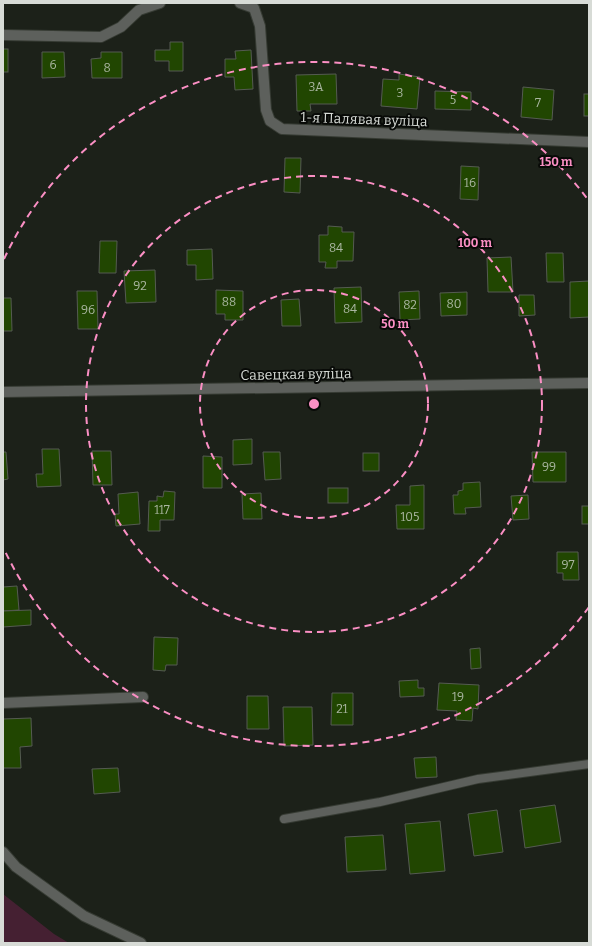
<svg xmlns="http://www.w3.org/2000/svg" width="592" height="946" viewBox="0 0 592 946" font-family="Bitter,serif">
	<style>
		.green { fill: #452032 }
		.building { fill: #214601; stroke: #555b52 }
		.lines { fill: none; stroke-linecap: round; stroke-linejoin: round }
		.service-casing { stroke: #363b33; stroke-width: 10 }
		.minor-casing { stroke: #363b33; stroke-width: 12 }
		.tertiary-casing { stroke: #363b33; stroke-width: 12 }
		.service { stroke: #5d605c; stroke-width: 8 }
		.minor { stroke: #5d605c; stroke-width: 10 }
		.tertiary { stroke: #5d605c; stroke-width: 10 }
		.ring { fill: none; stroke: #fb8fc4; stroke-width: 2; stroke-dasharray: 7 5 }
		.labels { text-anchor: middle; stroke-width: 4; stroke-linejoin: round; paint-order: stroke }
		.number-label { font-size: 12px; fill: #aab6a1 }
		.street-label { font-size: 14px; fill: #d7dbd6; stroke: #080a07 }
		.centre { fill: #fb8fc4; stroke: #080a07; stroke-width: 2 }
		.ring-label { font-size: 12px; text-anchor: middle; font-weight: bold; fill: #fb8fc4; stroke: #080a07; stroke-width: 4; stroke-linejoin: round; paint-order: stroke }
	</style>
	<rect width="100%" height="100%" fill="#1c2119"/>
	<!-- green -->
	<path class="green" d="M3 894 54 934 69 943H3Z"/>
	<!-- building -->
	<g class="building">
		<path d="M170 42H183V71H169V61H155V50H170Z"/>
		<rect x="3" y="49" width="5" height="23"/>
		<path d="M251 50 253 89 235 90 234 77H225V59H236L235 51Z"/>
		<path d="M42 52H64L65 77 42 78Z"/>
		<path d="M101 52H122V78H92L91 59 101 58Z"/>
		<path d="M336 74 337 104H310L311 111H297L296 75Z"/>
		<path d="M399 74 420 77 417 109 381 106 383 79 399 80Z"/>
		<path d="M523 87 554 90 552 120 521 117Z"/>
		<path d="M435 91 471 92V110L435 109Z"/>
		<rect x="584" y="94" width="5" height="22"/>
		<path d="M285 158H301L300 193 284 192Z"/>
		<path d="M461 166 479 167 478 200 460 199Z"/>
		<path d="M328 226 342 227V232H354L353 261H337V268H325L326 262H319V235H328Z"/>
		<path d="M100 241H117L116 273H99Z"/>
		<path d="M212 249 213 279 196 280V265H187V250Z"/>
		<path d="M546 253H563L564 282H547Z"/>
		<path d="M511 257 513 292H488L487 258Z"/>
		<path d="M155 270 156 302 126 303 124 271Z"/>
		<path d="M589 281V317L570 318V282Z"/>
		<path d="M361 287 362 322 335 323 334 288Z"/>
		<path d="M216 290 243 291V320H225V314H216Z"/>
		<path d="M77 291H97L98 329H78Z"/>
		<path d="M419 291 420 319 400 320 399 292Z"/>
		<path d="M467 292V315L441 316 440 293Z"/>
		<path d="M519 295H534L535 315 519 316Z"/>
		<path d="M3 298H11L12 331H3Z"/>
		<path d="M299 299 301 326H282L281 300Z"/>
		<path d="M252 439V464L233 465V440Z"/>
		<path d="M42 449H59L61 486 37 487 36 474H43Z"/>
		<path d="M92 451H111L112 485H93Z"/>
		<path d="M3 452H6L8 479 3 480Z"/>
		<path d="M263 452H280L281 479 265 480Z"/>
		<path d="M532 452H566V482H533Z"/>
		<rect x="363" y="453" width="16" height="18"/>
		<path d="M203 456 222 457V488H203Z"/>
		<path d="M480 482 481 507 465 508 466 514H454L453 495H458V491L463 490V483Z"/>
		<path d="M424 485V529H397L396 505H410V486Z"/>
		<rect x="328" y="488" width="20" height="15"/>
		<path d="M164 491 175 492 174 520H160V531H148L149 501H157V496L163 497Z"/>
		<path d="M138 492 140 524 116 526 115 514H119L118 494Z"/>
		<path d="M261 493 262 519H243L242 494Z"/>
		<path d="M528 495 529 519 513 520 511 496Z"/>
		<rect x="582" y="506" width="7" height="18"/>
		<path d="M557 552H578L579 580H563V573H557Z"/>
		<path d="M17 586 19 610 3 611V587Z"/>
		<path d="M31 610V625L3 627V611Z"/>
		<path d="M154 637 178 638 177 665H166L165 671 153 670Z"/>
		<path d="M480 648 481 668 471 669 470 649Z"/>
		<path d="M418 680V688H424V696L400 697 399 681Z"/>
		<path d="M439 683 479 685 478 709 473 708 472 721 456 720 457 711 437 710Z"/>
		<path d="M332 693H353V725H331Z"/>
		<path d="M247 696H268L269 729H247Z"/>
		<path d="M283 707H312L313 745 284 746Z"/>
		<path d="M31 718 32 746 20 747 21 768H3V719Z"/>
		<path d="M436 757 437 777 416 778 414 758Z"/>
		<path d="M118 768 120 792 94 794 92 769Z"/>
		<path d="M555 805 561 842 525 848 520 810Z"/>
		<path d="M497 810 503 852 474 856 468 814Z"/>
		<path d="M440 821 445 871 410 874 405 824Z"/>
		<path d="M383 835 386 870 347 872 345 837Z"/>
	</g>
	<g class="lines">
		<defs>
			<path id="service" d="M284 819 380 802 478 779 589 764"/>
			<g id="minor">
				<path d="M240 3 254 8 260 26 266 110 270 121 282 129 589 142"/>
				<path d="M3 35 101 37 121 27 139 10 160 3"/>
				<path d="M3 392 589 383"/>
				<path d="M3 703 143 697"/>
			</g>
			<path id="tertiary" d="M3 852 16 867 84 916 141 943"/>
		</defs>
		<!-- service casing -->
		<use href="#service" class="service-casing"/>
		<!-- minor casing -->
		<use href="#minor" class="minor-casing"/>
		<!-- tertiary casing -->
		<use href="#tertiary" class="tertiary-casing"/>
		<!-- service -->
		<use href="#service" class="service"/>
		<!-- minor -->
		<use href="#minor" class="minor"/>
		<!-- tertiary -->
		<use href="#tertiary" class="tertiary"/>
	</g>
	<!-- distance rings -->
	<g class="ring">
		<circle cx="314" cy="404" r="114"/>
		<circle cx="314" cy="404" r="228"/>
		<path d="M589 607A342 342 0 0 1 4 549M4 259A342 342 0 0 1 589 201"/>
	</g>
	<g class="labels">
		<!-- number labels -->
		<g class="number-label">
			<text x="53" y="69">6</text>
			<text x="107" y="72">8</text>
			<text x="316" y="91">3А</text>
			<text x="400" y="97">3</text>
			<text x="453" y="104">5</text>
			<text x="538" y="107">7</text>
			<text x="470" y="187">16</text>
			<text x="336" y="252">84</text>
			<text x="140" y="290">92</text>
			<text x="229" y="306">88</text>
			<text x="454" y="308">80</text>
			<text x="410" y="309">82</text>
			<text x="350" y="313">84</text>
			<text x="88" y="314">96</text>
			<text x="549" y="471">99</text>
			<text x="162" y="514">117</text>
			<text x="410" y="521">105</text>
			<text x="568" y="569">97</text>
			<text x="458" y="701">19</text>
			<text x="342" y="713">21</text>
		</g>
		<!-- street labels -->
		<g class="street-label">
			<text transform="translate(364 119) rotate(2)" y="5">1-я Палявая вуліца</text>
			<text transform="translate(296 374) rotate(-1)" y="5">Савецкая вуліца</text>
		</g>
	</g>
	<circle cx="314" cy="404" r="6" class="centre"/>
	<g class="ring-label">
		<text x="556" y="166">150 m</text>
		<text x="475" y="247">100 m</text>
		<text x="395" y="328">50 m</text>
	</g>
	<!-- border -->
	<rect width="592" height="946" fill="none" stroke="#d7dbd6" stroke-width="8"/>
</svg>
